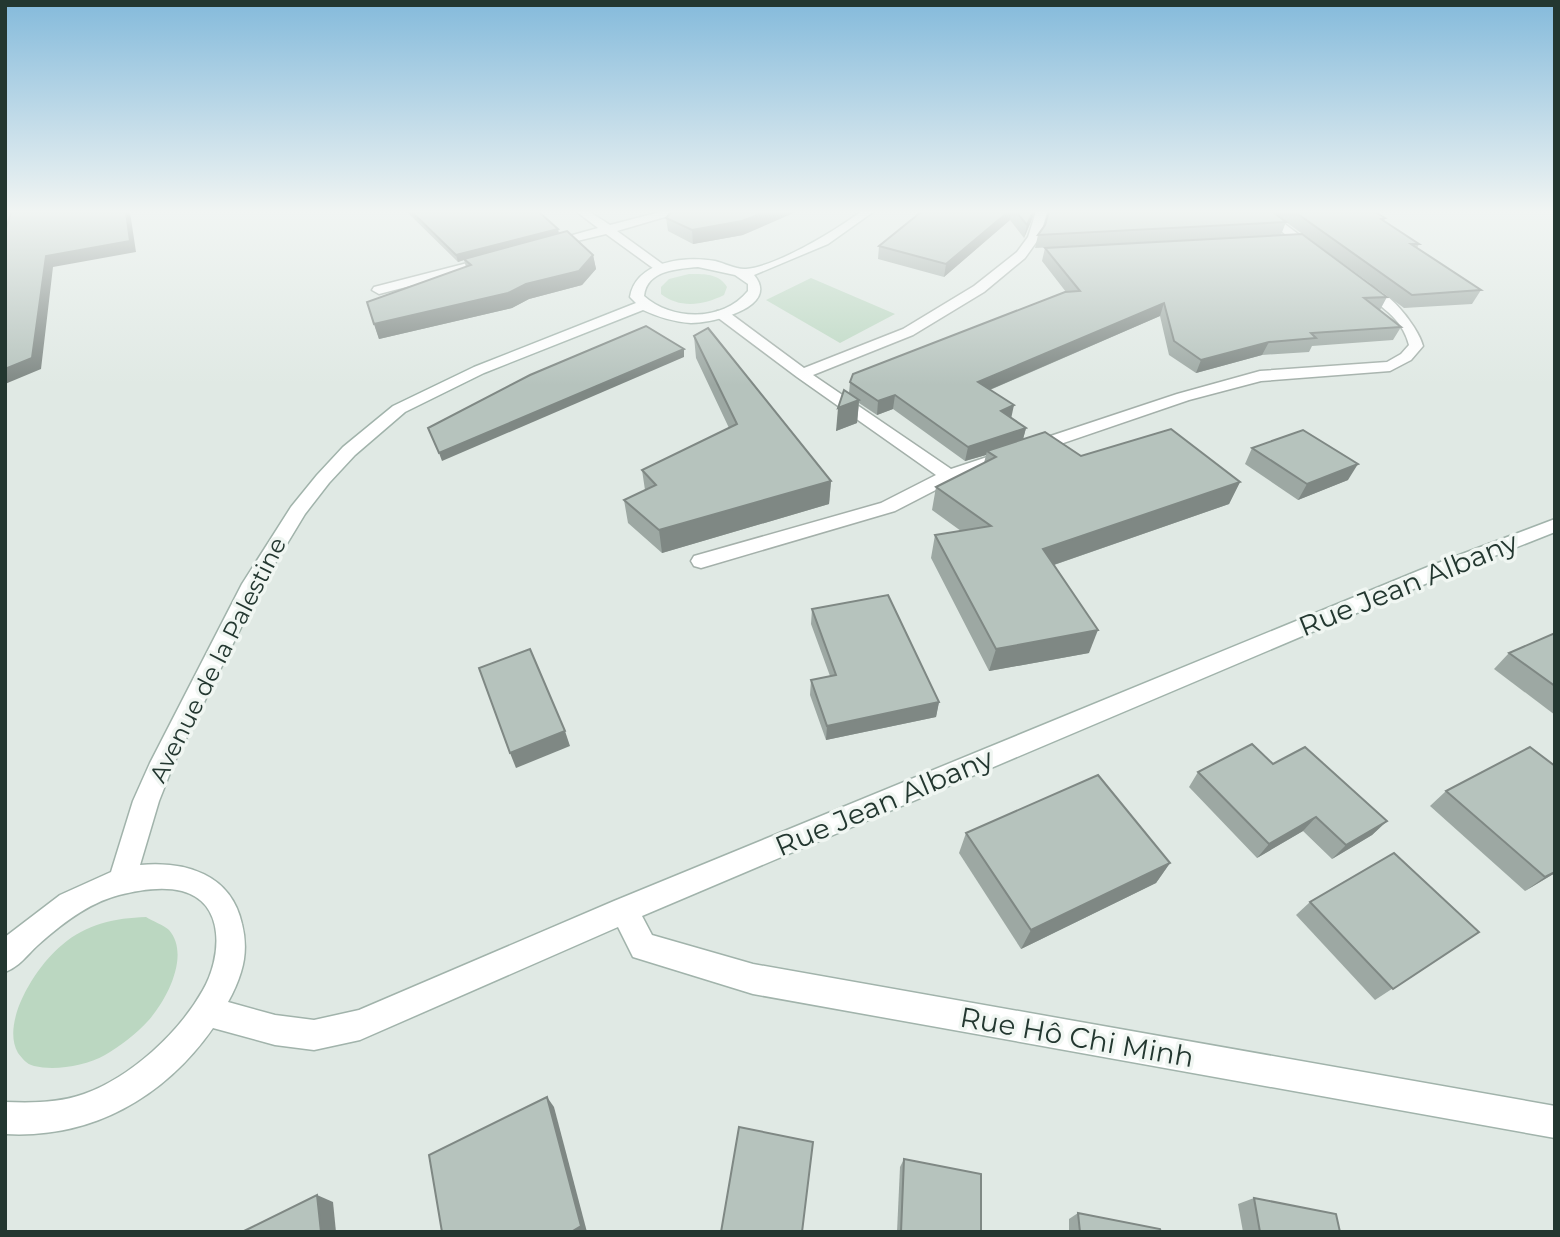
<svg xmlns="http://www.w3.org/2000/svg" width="1560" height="1237" viewBox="0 0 1560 1237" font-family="Montserrat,sans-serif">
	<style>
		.green { fill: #bbd7c1 }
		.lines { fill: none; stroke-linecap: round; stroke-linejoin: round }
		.street-casing { stroke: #a4b0aa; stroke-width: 3 }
		.secondary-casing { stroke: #a1b3ab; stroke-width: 3 }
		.street { fill: #fff; fill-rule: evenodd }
		.secondary { fill: #fff; fill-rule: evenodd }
		.wall { fill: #9da8a3 }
		.shaded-wall { fill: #7f8884 }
		.building { fill: #b6c3bd; stroke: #7f8884; stroke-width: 2 }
		.labels { text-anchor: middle; stroke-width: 7; stroke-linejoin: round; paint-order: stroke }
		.street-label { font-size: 24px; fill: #233730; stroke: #f0f6f2 }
		.near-street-label { font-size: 28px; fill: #233730; stroke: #f0f6f2 }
	</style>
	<rect width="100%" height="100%" fill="#e0e9e4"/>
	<!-- green -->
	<g class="green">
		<path d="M689 274C703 274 719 273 727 287L724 295C704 305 680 309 661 294V287L669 279Z"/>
		<path d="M811 278 895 314 840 343 766 300Z"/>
		<path d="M146 917C152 921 164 925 169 930 191 955 166 1002 147 1022 137 1033 119 1047 105 1055 85 1066 55 1071 34 1066 26 1064 23 1059 18 1053 0 1022 37 965 62 945 86 924 115 918 146 917Z"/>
	</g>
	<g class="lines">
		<defs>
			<g id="street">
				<path d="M577 212H590L610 225 660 212H676L675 214 617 231 668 268 667 271H657L606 234 544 249V243L598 228Z"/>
				<path d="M1036 212H1047L1040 237 1025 258 984 292 913 335 813 375 951 469 1177 394 1260 371 1387 362 1401 354 1409 345C1402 317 1379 305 1357 289V283C1380 279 1418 325 1423 346L1411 360 1390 371 1261 381 1189 400 955 480 895 511 701 568 694 566 691 561 694 556 881 503 936 475 797 377 717 317V311H727L804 368 903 329 974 286 1017 252 1028 237Z"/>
				<path d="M1257 212H1269L1319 250 1313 254 1309 253Z"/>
				<path d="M487 258 491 259V265L379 294 372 290 374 287Z"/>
			</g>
			<path id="secondary" d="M860 212H873L828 244 754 275C781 307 713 323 691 323 674 322 658 317 643 310L484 373 405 412 355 455 329 483 305 514 262 585 174 763 159 801 140 865C186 861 231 874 242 924 246 940 246 956 241 972 238 982 233 993 228 1002L275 1015 314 1020 359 1010 614 901 1430 566 1555 519V532L1444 576 642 916 652 935 753 964 1555 1106V1138L753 994 633 957 618 927 360 1040 314 1050 275 1045 213 1028C164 1098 91 1139 5 1134V1102C31 1103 59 1103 84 1094 131 1077 179 1033 203 990 221 959 227 903 182 891 162 886 139 890 119 895 88 903 60 925 38 945 27 955 19 967 5 972V937L60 895 111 872 133 801 150 763 242 584 291 507 317 475 343 447 393 406 474 367 636 303 630 297C636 261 685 256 715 261 724 263 737 270 746 269 775 267 837 230 860 212ZM698 267 735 275 748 284V291C723 322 672 321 644 296 647 270 677 269 698 267Z"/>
		</defs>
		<!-- street casing -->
		<use href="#street" class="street-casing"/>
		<!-- secondary casing -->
		<use href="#secondary" class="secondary-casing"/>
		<!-- street -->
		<use href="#street" class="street"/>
		<!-- secondary -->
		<use href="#secondary" class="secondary"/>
	</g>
	<!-- wall -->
	<g class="wall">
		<path d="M407 212H539L558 229 559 234 593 255 596 269 582 285 529 299 512 308 379 339 374 324 466 267 464 260 458 262Z"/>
		<path d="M921 212H1035L1024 238 1010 220 944 277 878 259 879 246Z"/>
		<path d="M1049 212H1375L1385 218 1384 221 1419 244 1417 248 1481 290 1472 304 1404 308 1286 222 1281 235 1035 248 1038 235 1045 225Z"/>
		<path d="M666 218 743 235 693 244 668 231Z"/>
		<path d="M1045 248 1387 297 1380 310 1401 327 1393 340 1312 346 1309 352 1262 355 1196 373 1169 355 1160 316 990 390 1011 418 1026 428 1023 439 1081 456 1240 482 1229 504 1054 565 1089 653 989 671 931 558 935 535 961 531 932 510 936 487 984 463 986 455 965 461 893 409 877 415 859 403 857 423 836 431 849 393 850 382 1066 292 1042 261Z"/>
		<path d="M694 336 831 481 829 504 662 553 628 523 624 500 645 490 642 470 729 428 696 358Z"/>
		<path d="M1252 448 1348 480 1298 500 1245 464Z"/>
		<path d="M812 609 939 702 936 717 826 740 810 695 811 680 830 676 811 624Z"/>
		<path d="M1555 633V715L1494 669 1509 653Z"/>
		<path d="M1273 764 1387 821 1372 835 1332 859 1303 831 1257 858 1189 787 1198 772Z"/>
		<path d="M1446 791 1555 873 1525 891 1430 806Z"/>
		<path d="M966 833 1170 863 1156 883 1021 949 959 853Z"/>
		<path d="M1310 902 1479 932 1375 1000 1296 915Z"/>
		<path d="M904 1159 981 1232H897L900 1167Z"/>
		<path d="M1254 1198 1340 1232H1243L1238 1204Z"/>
		<path d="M1078 1213 1161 1232H1069V1219Z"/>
	</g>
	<!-- shaded-wall -->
	<g class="shaded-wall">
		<path d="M126 212H130L136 252 53 267 41 369 5 384V369L46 256Z"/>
		<path d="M765 212H796L743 235 693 244 692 230Z"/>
		<path d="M1008 212H1012L1010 220 944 277 946 264Z"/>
		<path d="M1033 212H1035L1024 238 1027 225Z"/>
		<path d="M558 229 559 235 464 259V260L458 262 456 255Z"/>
		<path d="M593 255 596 269 582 285 529 299 512 308 379 339 374 324 526 284Z"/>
		<path d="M1164 303 1160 316 975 396 978 382Z"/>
		<path d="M1269 342 1262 355 1196 373 1201 360Z"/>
		<path d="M684 349V357L442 461 439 453Z"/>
		<path d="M895 395 893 409 877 415 878 401Z"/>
		<path d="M859 400 857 423 836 431 838 408Z"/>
		<path d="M1014 405 1011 419 1001 411Z"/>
		<path d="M1026 428 1022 443 987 451 986 455 965 461 968 447Z"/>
		<path d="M1358 464 1348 480 1298 500 1307 484Z"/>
		<path d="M831 481 829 504 662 553 659 530Z"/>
		<path d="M1240 482 1229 504 1036 571 1043 549Z"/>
		<path d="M1098 630 1089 653 989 671 996 649Z"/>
		<path d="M939 702 936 717 826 740 827 726Z"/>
		<path d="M565 731 570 746 516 768 510 753Z"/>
		<path d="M1316 817 1303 831 1257 858 1269 844Z"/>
		<path d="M1387 821 1372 835 1332 859 1346 845Z"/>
		<path d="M1170 863 1156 883 1021 949 1031 930Z"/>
		<path d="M1555 872V873L1525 891 1545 877Z"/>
		<path d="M547 1097 554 1107 587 1232H571Z"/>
		<path d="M317 1195 333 1202 336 1232H321Z"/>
	</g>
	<!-- building -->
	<g class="building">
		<path d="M11 212H126L130 241 46 256 32 358 5 369V232Z"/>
		<path d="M412 212H539L558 229 456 255Z"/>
		<path d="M671 212H765L742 221 692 230 666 218Z"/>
		<path d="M921 212H1008L946 264 879 246Z"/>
		<path d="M1016 212H1033L1027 225Z"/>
		<path d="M1049 212H1273L1286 222 1038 235 1045 225Z"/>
		<path d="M1295 212H1375L1385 218 1381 219 1419 244H1411L1481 290 1412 295Z"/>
		<path d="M567 231 593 255 579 271 526 284 508 293 374 324 367 302 471 265 464 259Z"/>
		<path d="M1302 234 1387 297 1364 298 1401 327 1311 333 1316 338 1269 342 1201 360 1174 341 1164 303 978 382 1014 405 1001 411 1026 428 968 447 895 395 878 401 850 382 853 374 1065 292 1080 291 1045 248Z"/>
		<path d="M646 326 684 349 439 453 428 428 530 375Z"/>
		<path d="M708 328 831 481 659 530 624 500 656 485 642 470 737 424 694 336Z"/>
		<path d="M844 390 859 400 838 408Z"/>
		<path d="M1171 429 1240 482 1043 549 1098 630 996 649 935 535 991 526 936 487 996 457 987 451 1045 432 1081 456Z"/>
		<path d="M1303 430 1358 464 1307 484 1252 448Z"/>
		<path d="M888 595 939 702 827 726 811 680 836 675 812 609Z"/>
		<path d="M1555 633V686L1509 653Z"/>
		<path d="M530 649 565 731 510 753 479 668Z"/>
		<path d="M1252 744 1273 764 1305 747 1387 821 1346 845 1316 817 1269 844 1198 772Z"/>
		<path d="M1530 747 1555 766V872L1545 877 1446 791Z"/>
		<path d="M1098 775 1170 863 1031 930 966 833Z"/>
		<path d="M1394 853 1479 932 1393 989 1310 902Z"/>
		<path d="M547 1097 581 1226 571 1232H442L429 1155Z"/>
		<path d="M739 1127 813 1142 802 1232H721Z"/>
		<path d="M904 1159 981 1174V1232H901Z"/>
		<path d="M317 1195 321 1232H242Z"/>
		<path d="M1254 1198 1336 1214 1340 1232H1260Z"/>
		<path d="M1078 1213 1160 1229 1161 1232H1080Z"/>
	</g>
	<!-- sky -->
	<linearGradient id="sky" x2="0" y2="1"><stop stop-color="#84badb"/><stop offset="0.55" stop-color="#f1f5f3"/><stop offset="1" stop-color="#f1f5f3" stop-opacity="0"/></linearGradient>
	<rect width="1560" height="385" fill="url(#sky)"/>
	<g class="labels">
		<!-- street labels -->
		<g class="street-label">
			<text transform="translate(218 660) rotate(-63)" y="8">Avenue de la Palestine</text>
		</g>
		<!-- near-street labels -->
		<g class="near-street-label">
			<text transform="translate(1408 584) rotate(-22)" y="10">Rue Jean Albany</text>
			<text transform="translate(884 802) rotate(-23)" y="10">Rue Jean Albany</text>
			<text transform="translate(1077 1037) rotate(10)" y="10">Rue Hô Chi Minh</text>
		</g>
	</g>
	<!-- border -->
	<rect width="1560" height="1237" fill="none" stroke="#233730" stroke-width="14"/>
</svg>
